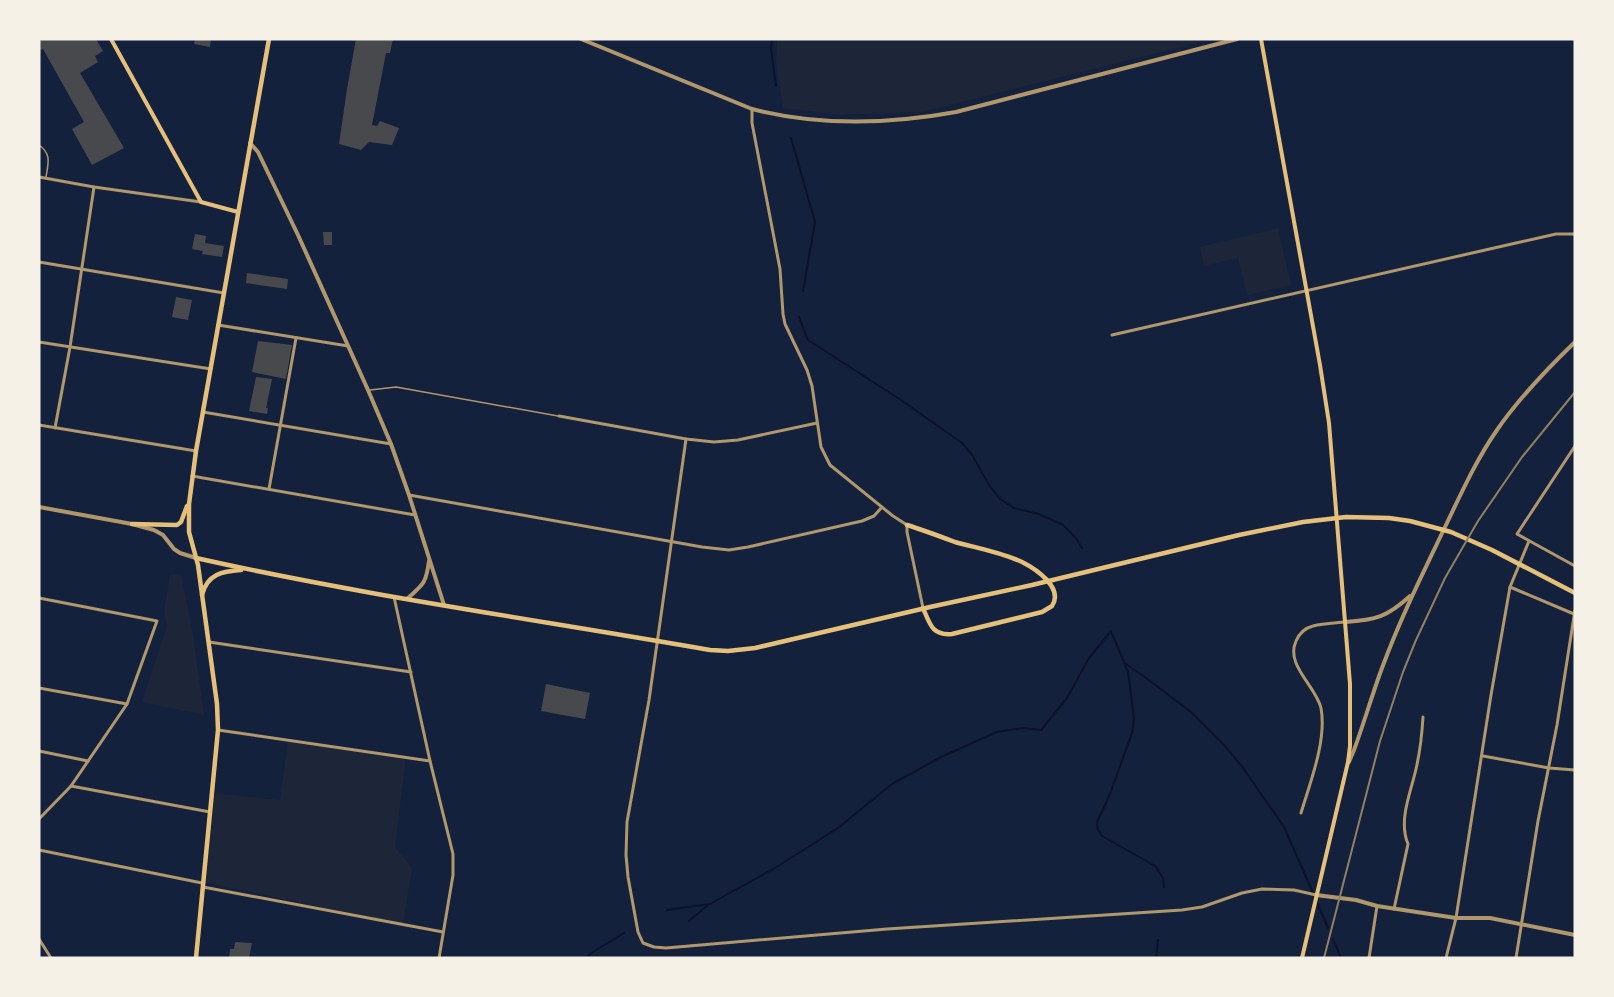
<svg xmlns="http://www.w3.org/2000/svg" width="1614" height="997" viewBox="0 0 1614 997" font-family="'Space Grotesk',sans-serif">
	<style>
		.green { fill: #1d2539 }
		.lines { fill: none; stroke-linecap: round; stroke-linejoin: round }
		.stream { stroke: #0b132b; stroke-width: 2 }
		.building { fill: #48494c }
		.service { stroke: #b1986c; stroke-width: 1.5 }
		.minor { stroke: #b1986c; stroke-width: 3 }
		.tertiary { stroke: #b1986c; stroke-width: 4 }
		.secondary { stroke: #e5c07b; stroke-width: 4 }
		.primary { stroke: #e5c07b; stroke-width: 4.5 }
		.rail { stroke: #918062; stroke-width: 2 }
	</style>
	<rect width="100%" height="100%" fill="#14213d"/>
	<!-- green -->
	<g class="green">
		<path d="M777 39H1213L921 112 841 115 783 108 776 61Z"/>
		<path d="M1278 228 1291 285 1247 295 1238 258 1204 266 1200 247Z"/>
		<path d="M179 574 182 579 193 635 204 715 142 702 167 626 164 612 170 575Z"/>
		<path d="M288 740 406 757 395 847 412 868 403 924 203 882 212 793 280 800Z"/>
	</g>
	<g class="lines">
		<!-- stream -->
		<g class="stream">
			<path d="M772 39 771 48 776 86"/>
			<path d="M791 138 815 222 803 291"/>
			<path d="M799 317 808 340 901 400 962 443 972 455 989 485 1000 499 1014 508 1039 514 1063 525 1076 538 1082 548"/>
			<path d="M1126 664 1142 675 1191 712 1222 743 1241 765 1284 827 1314 895"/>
			<path d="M1316 900 1328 928"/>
			<path d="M667 910 710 904 775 868 838 828 892 784 941 757 997 732 1023 728 1041 730 1067 698 1089 658 1111 631 1128 672 1134 718 1132 733 1115 780 1108 799 1097 822 1098 830 1102 836 1155 866 1163 878 1164 887"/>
			<path d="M689 921 708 905"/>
			<path d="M1333 939 1341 958"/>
			<path d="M586 958 593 952 624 933"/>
			<path d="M1156 958 1158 940"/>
		</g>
	</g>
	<!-- building -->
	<g class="building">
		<path d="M39 39H96L103 51 95 56 98 62 80 73 124 148 92 165 72 129 84 122 43 49 39 51Z"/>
		<path d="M195 39H211L210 47 194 44Z"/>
		<path d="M356 39H393L390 53H386L372 125 377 126 380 121 399 128 392 145 369 142 361 150 339 144 347 89Z"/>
		<path d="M323 232H332V245H324Z"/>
		<path d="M195 234 206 236 205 243 224 246 222 257 202 254 203 251 192 249Z"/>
		<path d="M247 273 288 279 287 289 246 283Z"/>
		<path d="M176 297 192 300 188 320 172 317Z"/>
		<path d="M258 341 292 345 286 379 252 372Z"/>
		<path d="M256 377 272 379 266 408H268L267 414 249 411Z"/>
		<path d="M546 684 590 693 585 719 541 711Z"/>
		<path d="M235 942 252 943 249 958H229L230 949H234Z"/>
	</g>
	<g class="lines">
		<!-- service -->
		<g class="service">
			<path d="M39 145C52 154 48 164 46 177"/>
			<path d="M370 390 396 387 558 416"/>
		</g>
		<!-- minor -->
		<g class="minor">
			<path d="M752 109V123L780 269 783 314 785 324 807 370 812 386 821 447 830 465 893 516 907 525V532L923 608"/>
			<path d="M39 177 94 187 201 202"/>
			<path d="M39 262 224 293"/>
			<path d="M218 325 348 346"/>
			<path d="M1112 335 1516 243 1556 234H1575"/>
			<path d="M39 342 211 369"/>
			<path d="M203 412 391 444"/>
			<path d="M559 416 686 439 714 442 738 440 817 423"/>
			<path d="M39 425 196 451"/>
			<path d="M55 428 70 347 94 187"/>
			<path d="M686 439 649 700 627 822 626 855 628 877 638 932 643 943 654 947 666 948 887 929 1182 910 1202 907 1242 893 1262 889 1294 890 1316 895"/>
			<path d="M1575 446 1517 534 1575 566"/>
			<path d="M192 476 415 515"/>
			<path d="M269 489 296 338"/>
			<path d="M409 495 702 547 729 550 748 547 862 521 874 516 882 507"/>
			<path d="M1510 587 1574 614"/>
			<path d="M394 597 430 761 453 854V875L439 958"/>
			<path d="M39 598 157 621 127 704 71 786 39 819"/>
			<path d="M209 642 411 672"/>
			<path d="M39 688 127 704"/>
			<path d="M218 730 430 761"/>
			<path d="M39 751 88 761"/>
			<path d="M1483 756 1549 768 1575 770"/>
			<path d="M71 786 210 812"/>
			<path d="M1301 813C1310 783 1327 740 1321 708 1316 686 1285 665 1296 641 1299 634 1305 628 1313 626 1323 623 1335 623 1345 622"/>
			<path d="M39 850 202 883"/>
			<path d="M203 887 443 932"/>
			<path d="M1394 909 1408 844C1398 820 1411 792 1416 769 1420 752 1422 734 1423 717"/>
			<path d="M39 939 51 958"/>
			<path d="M1369 958 1377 906"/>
			<path d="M1446 958 1456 918 1491 695 1510 587 1529 541"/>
			<path d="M1516 958 1538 821 1557 725 1575 610"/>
		</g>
		<!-- tertiary -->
		<g class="tertiary">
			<path d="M581 39 752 109C818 126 890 124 956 112L1237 39"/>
			<path d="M250 143 258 152 298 235 368 390 391 444 409 495 444 605"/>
			<path d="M39 507 132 524 154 530 163 535 174 549 180 553 196 558"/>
			<path d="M407 599C424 584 426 583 429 561"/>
			<path d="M1345 622C1376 620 1387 617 1410 596"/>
			<path d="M1349 762 1354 750C1364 723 1372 695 1382 668 1400 619 1423 573 1445 527 1461 494 1476 460 1497 430 1519 398 1547 369 1575 342"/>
			<path d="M1316 895 1356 900 1377 906 1456 918H1490L1575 935"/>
		</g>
		<!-- secondary -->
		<g class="secondary">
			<path d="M111 39 201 202 238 212"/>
			<path d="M1261 39 1320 365 1329 423 1350 684V746L1348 762 1302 958"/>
		</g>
		<!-- primary -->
		<g class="primary">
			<path d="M132 524 177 525 181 522 187 506"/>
			<path d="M907 525C923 530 939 536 955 542 977 548 1001 552 1022 562 1036 569 1064 588 1052 606L1042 612 952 634C932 636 930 624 923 608"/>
			<path d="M196 558C366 596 539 620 710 650L728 651 755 648 930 607 1032 585 1239 535 1303 522 1346 517 1389 518 1410 521 1451 532 1492 550 1575 593"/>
			<path d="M202 595C207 574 223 571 241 570"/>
			<path d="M196 958 218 730 217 704 198 565 189 532V504L196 451 269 39"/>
		</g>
		<!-- rail -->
		<path class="rail" d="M1324 958 1380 741 1403 672 1416 640 1445 578 1478 521 1522 457 1575 392"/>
	</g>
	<!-- border -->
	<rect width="1614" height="997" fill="none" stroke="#f6f1e7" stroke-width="81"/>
</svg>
